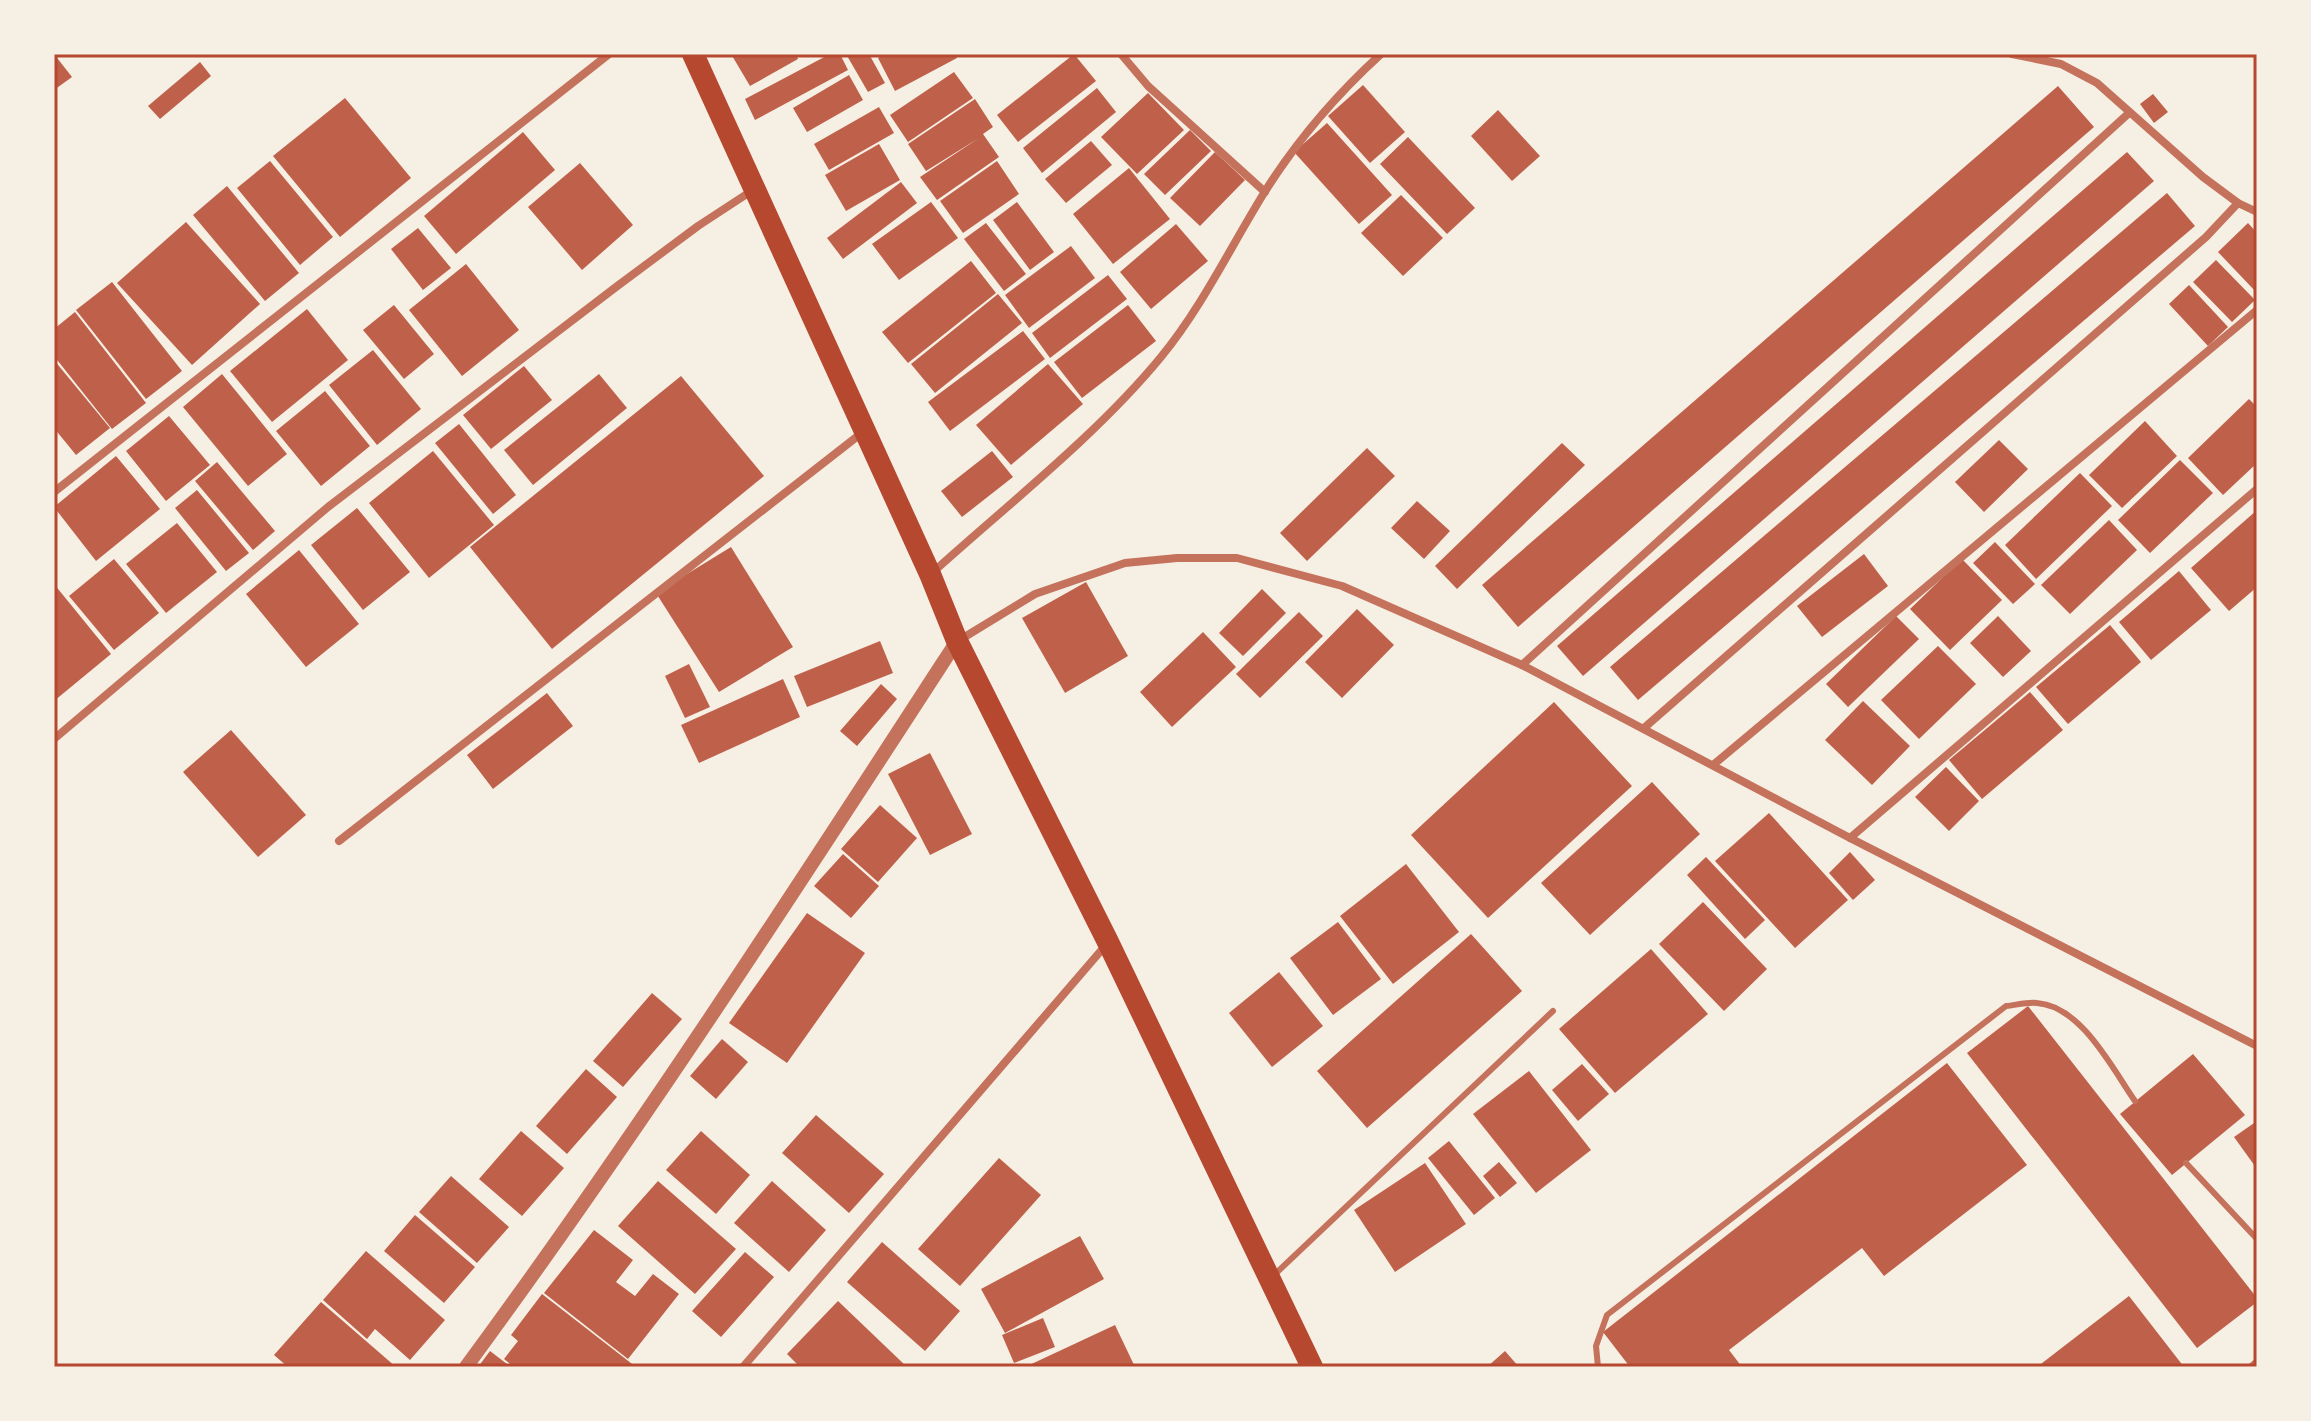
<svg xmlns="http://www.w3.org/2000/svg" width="2311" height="1421" viewBox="0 0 2311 1421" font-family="'IBM Plex Serif',serif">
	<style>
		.building { fill: #bf614a }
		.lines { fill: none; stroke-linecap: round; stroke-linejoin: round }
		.service { stroke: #c5725c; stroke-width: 6 }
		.minor { stroke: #c5725c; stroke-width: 8 }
		.tertiary { stroke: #c5725c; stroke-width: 14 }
		.trunk { stroke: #b5482f; stroke-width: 22 }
		.neatline { fill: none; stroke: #b5482f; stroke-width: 3 }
	</style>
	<rect width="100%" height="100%" fill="#f6efe4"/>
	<!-- building -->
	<g class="building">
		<path d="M54 54 72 77 54 90Z"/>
		<path d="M731 54H796L798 59 750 86Z"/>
		<path d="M830 54H840L848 70 755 120 745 99Z"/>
		<path d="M846 54H869L885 83 868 92Z"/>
		<path d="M885 54H955L957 58 895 91 878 58Z"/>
		<path d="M1074 54 1096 81 1018 142 997 115Z"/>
		<path d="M200 62 211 76 160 119 148 106Z"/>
		<path d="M954 72 973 98 908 142 890 115Z"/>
		<path d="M849 75 863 100 807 132 793 108Z"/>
		<path d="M1363 85 1405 132 1370 163 1328 116Z"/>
		<path d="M2058 86 2094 127 1518 627 1482 585Z"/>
		<path d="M1097 88 1116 112 1042 173 1023 148Z"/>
		<path d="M1148 93 1184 130 1137 174 1101 137Z"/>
		<path d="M2153 94 2168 112 2154 123 2140 104Z"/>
		<path d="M345 98 411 178 340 237 273 156Z"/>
		<path d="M975 99 993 127 983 134 999 157 937 200 920 177 979 138 926 171 908 144Z"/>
		<path d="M879 107 894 133 829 170 814 144Z"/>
		<path d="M1498 110 1540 156 1512 181 1471 136Z"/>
		<path d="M1327 123 1392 195 1359 224 1294 152Z"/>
		<path d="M1190 130 1211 151 1165 195 1144 174Z"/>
		<path d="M523 132 555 170 456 254 424 216Z"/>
		<path d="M1408 137 1475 208 1447 234 1380 164Z"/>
		<path d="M1091 141 1112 165 1066 203 1045 179Z"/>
		<path d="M879 144 900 180 846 211 825 175Z"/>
		<path d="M1215 152 1245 180 1200 226 1170 198Z"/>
		<path d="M2127 152 2154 181 1583 676 1557 646Z"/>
		<path d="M270 161 333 237 300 265 237 188Z"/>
		<path d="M997 161 1019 194 963 233 940 201Z"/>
		<path d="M580 163 633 225 582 270 528 207Z"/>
		<path d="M1129 168 1170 219 1113 264 1073 214Z"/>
		<path d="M901 182 917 203 843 259 827 238Z"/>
		<path d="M227 186 299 273 265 301 193 215Z"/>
		<path d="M2167 193 2195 226 1638 700 1610 667Z"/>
		<path d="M1401 195 1443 238 1403 276 1361 233Z"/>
		<path d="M931 202 958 238 899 280 872 244Z"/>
		<path d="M1017 202 1054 252 1030 270 993 220Z"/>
		<path d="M186 222 260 304 192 365 117 283Z"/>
		<path d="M986 223 1026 274 1004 291 964 239Z"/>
		<path d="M2248 223 2257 233V293L2218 252Z"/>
		<path d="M1176 224 1208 261 1151 309 1120 272Z"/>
		<path d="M418 228 451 268 423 290 391 249Z"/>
		<path d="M1071 246 1095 278 1029 328 1005 295Z"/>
		<path d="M2216 260 2255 300 2232 322 2193 282Z"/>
		<path d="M971 261 996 293 908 363 882 332Z"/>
		<path d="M466 264 519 330 462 376 409 310Z"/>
		<path d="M1108 275 1127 299 1050 358 1032 333Z"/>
		<path d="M112 282 182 371 146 399 76 310Z"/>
		<path d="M2189 285 2228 327 2208 346 2169 304Z"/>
		<path d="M998 294 1022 323 935 393 911 364Z"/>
		<path d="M394 305 434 354 404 379 363 330Z"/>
		<path d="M1128 305 1156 341 1082 398 1054 362Z"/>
		<path d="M307 309 348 360 272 422 230 371Z"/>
		<path d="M75 312 146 403 112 429 54 356V329Z"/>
		<path d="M1023 331 1045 359 950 431 928 402Z"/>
		<path d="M373 350 421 409 377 445 329 385Z"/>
		<path d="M54 360 110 428 76 455 54 428Z"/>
		<path d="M1048 364 1083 404 1011 465 976 425Z"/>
		<path d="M524 366 552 400 491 449 463 415Z"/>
		<path d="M222 374 287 454 248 486 183 407Z"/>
		<path d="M599 374 627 408 533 485 504 450Z"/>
		<path d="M681 376 764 476 552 649 470 547Z"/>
		<path d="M325 391 370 446 321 486 276 431Z"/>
		<path d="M2249 399 2257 407V463L2223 495 2188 458Z"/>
		<path d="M169 416 210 465 166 501 126 451Z"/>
		<path d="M2145 421 2177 456 2122 508 2089 475Z"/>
		<path d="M459 424 516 495 493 514 435 443Z"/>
		<path d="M1999 440 2028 469 1984 512 1955 482Z"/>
		<path d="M1562 443 1585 465 1457 589 1435 566Z"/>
		<path d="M1367 448 1395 476 1307 561 1280 533Z"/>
		<path d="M433 451 494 525 429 578 369 503Z"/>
		<path d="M992 451 1013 477 962 517 941 491Z"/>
		<path d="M116 456 160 509 96 561 54 507Z"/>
		<path d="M2180 460 2213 493 2150 553 2118 520Z"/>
		<path d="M217 462 275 531 253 550 195 481Z"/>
		<path d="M2080 473 2112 506 2036 579 2005 545Z"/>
		<path d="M197 490 249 553 226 571 175 508Z"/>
		<path d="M1417 501 1450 531 1424 559 1391 528Z"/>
		<path d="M357 508 410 572 363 610 311 545Z"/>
		<path d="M2257 510V587L2229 611 2191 568Z"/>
		<path d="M2109 520 2137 550 2070 614 2041 585Z"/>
		<path d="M177 523 217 572 166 613 126 564Z"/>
		<path d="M1995 542 2035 584 2013 604 1973 563Z"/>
		<path d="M731 547 793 647 719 692 656 593Z"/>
		<path d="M299 550 359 624 306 667 246 594Z"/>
		<path d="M1864 554 1888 586 1822 637 1797 606Z"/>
		<path d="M114 559 159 613 114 650 69 596Z"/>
		<path d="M1962 559 2002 600 1950 650 1910 609Z"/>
		<path d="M2179 571 2211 610 2151 660 2119 622Z"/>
		<path d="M1086 582 1128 656 1065 693 1022 618Z"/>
		<path d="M54 584 111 654 54 701Z"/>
		<path d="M1262 589 1286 613 1243 656 1219 633Z"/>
		<path d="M1357 609 1394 645 1342 698 1305 662Z"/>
		<path d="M1299 612 1323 636 1260 698 1236 674Z"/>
		<path d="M1896 616 1919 639 1848 707 1826 684Z"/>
		<path d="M1998 616 2031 651 2003 677 1970 643Z"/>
		<path d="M2110 625 2141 662 2068 724 2036 687Z"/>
		<path d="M1203 632 1236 667 1172 727 1140 692Z"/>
		<path d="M880 641 893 673 807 707 794 676Z"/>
		<path d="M1938 646 1976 684 1919 739 1881 700Z"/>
		<path d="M689 664 710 707 685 718 665 676Z"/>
		<path d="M783 679 800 717 699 763 681 725Z"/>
		<path d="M881 684 897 699 857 746 840 731Z"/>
		<path d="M2030 692 2063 730 1982 799 1949 760Z"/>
		<path d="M547 693 573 726 493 789 467 755Z"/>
		<path d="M1863 701 1910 746 1872 785 1825 740Z"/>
		<path d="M1554 702 1632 786 1488 918 1411 835Z"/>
		<path d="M231 730 306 815 258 857 183 772Z"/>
		<path d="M930 753 972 834 930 855 888 774Z"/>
		<path d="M1946 767 1979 801 1949 831 1915 797Z"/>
		<path d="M1652 782 1700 834 1590 935 1541 883Z"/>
		<path d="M880 805 917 838 878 882 841 849Z"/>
		<path d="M1769 813 1848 900 1795 948 1715 861Z"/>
		<path d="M1850 852 1875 880 1853 900 1829 873Z"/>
		<path d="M843 854 879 886 851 918 814 886Z"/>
		<path d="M1706 857 1765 920 1745 939 1687 875Z"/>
		<path d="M1406 864 1459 932 1393 984 1340 916Z"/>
		<path d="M1703 902 1767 969 1724 1011 1659 944Z"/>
		<path d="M807 913 865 953 787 1063 729 1023Z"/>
		<path d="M1338 922 1381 979 1333 1015 1290 958Z"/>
		<path d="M1471 934 1522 991 1367 1128 1317 1071Z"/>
		<path d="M1651 949 1708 1014 1615 1093 1559 1029Z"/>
		<path d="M1279 972 1323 1026 1272 1067 1229 1013Z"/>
		<path d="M652 993 682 1019 623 1087 593 1061Z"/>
		<path d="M2028 1006 2257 1298V1302L2197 1348 1967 1053Z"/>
		<path d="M722 1039 748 1062 716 1099 690 1076Z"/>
		<path d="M2193 1054 2245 1115 2172 1175 2120 1114Z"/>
		<path d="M1947 1063 2027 1165 1884 1276 1862 1248 1729 1350 1742 1367H1630L1603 1332Z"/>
		<path d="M1582 1064 1609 1094 1578 1121 1552 1090Z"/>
		<path d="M586 1069 617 1097 567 1154 536 1126Z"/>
		<path d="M1529 1071 1591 1150 1536 1193 1473 1114Z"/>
		<path d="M816 1115 884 1174 849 1213 782 1153Z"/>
		<path d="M2257 1121V1169L2234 1137Z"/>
		<path d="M521 1131 564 1168 522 1216 479 1179Z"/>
		<path d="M701 1131 750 1175 716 1214 666 1170Z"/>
		<path d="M1449 1141 1495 1198 1474 1215 1428 1158Z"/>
		<path d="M999 1158 1041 1195 960 1286 918 1249Z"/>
		<path d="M1499 1162 1517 1183 1500 1197 1483 1176Z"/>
		<path d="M1425 1163 1466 1224 1395 1272 1354 1210Z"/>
		<path d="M451 1176 509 1227 477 1263 419 1212Z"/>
		<path d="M658 1181 736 1249 695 1294 618 1226Z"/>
		<path d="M772 1181 826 1230 789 1272 734 1223Z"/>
		<path d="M415 1215 475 1267 444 1303 384 1251Z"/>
		<path d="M594 1230 633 1260 616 1282 635 1296 653 1274 679 1294 628 1359 544 1293Z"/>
		<path d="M1080 1236 1104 1279 1005 1333 981 1289Z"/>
		<path d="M882 1242 960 1311 925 1351 847 1282Z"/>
		<path d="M366 1251 445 1320 410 1360 375 1329 367 1339 323 1300Z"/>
		<path d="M745 1252 774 1277 721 1337 692 1311Z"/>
		<path d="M542 1294 636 1367H514L504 1359 518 1341 511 1335Z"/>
		<path d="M2129 1296 2184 1367H2037Z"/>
		<path d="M838 1301 907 1367H800L787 1354Z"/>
		<path d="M321 1302 396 1367H288L274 1355Z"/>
		<path d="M1043 1318 1055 1347 1014 1363 1002 1335Z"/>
		<path d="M1115 1325 1135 1367H1025Z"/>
		<path d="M490 1351 511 1367H478Z"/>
		<path d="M1505 1351 1519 1367H1487Z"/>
	</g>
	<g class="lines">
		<!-- service -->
		<g class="service">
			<path d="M2186 1163 2257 1239"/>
			<path d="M1273 1276 1553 1011"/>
			<path d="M1598 1367 1596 1346 1607 1315 2006 1006C2016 1005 2027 1002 2037 1003 2081 1006 2112 1068 2135 1101"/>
			<path d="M2250 1367 2257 1361"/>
		</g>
		<!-- minor -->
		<g class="minor">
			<path d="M1121 54 1148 86 1265 192"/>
			<path d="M2238 203 2257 212"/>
			<path d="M54 492 609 54"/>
			<path d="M931 574C1006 506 1097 435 1161 357 1202 307 1230 248 1264 193 1296 142 1336 95 1381 54"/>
			<path d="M958 641 1035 594 1125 563 1177 558H1237L1342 586 1522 665 1850 838 2257 1046"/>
			<path d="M1522 665 2129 113"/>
			<path d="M1644 728 2206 237 2238 203 2203 177 2097 83 2061 64 2012 54"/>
			<path d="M54 739 328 507 616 287 698 226 753 190"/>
			<path d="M1713 765 2257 310"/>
			<path d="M1850 838 2257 489"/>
			<path d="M339 841 863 432"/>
			<path d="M743 1367 1105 946"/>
		</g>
		<!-- tertiary -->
		<path class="tertiary" d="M466 1367C639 1132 798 886 957 641"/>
		<!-- trunk -->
		<path class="trunk" d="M693 54 930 574 957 641 1108 942 1312 1367"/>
	</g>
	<!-- border -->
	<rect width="2311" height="1421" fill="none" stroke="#f6efe4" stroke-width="112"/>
	<rect x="56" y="56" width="2199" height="1309" class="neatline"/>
</svg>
